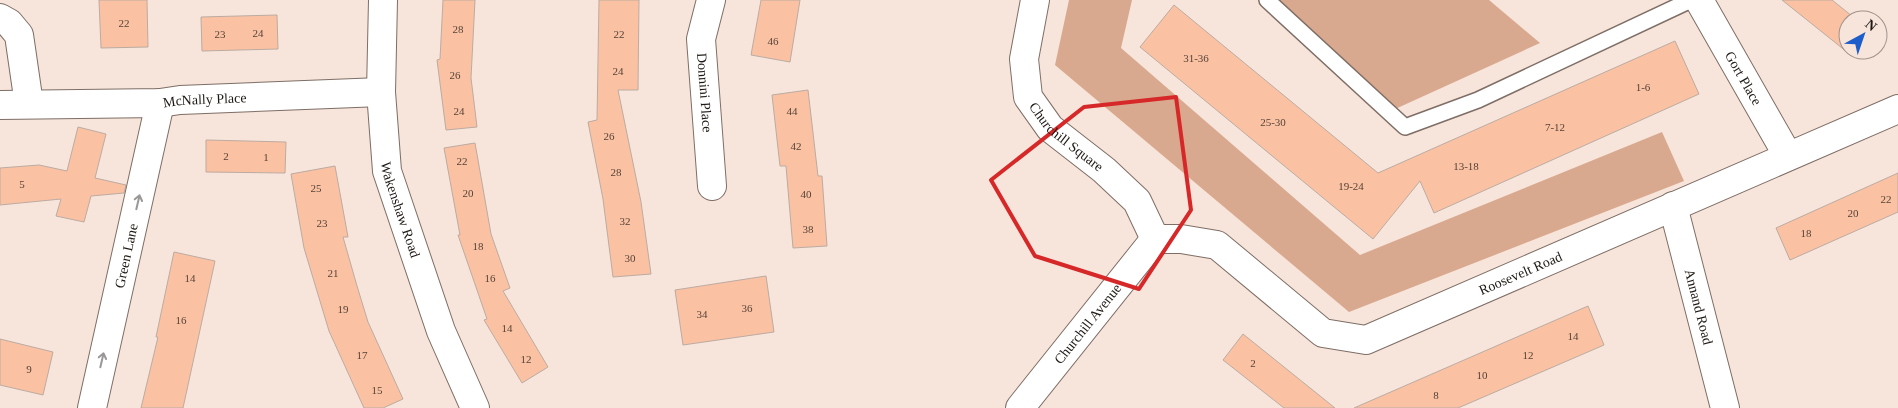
<svg xmlns="http://www.w3.org/2000/svg" width="1898" height="408" viewBox="0 0 1898 408" font-family="Georgia,serif">
	<style>
		.green { fill: #d9a98f }
		.building { fill: #fac2a3; stroke: #bcaba2 }
		.lines { fill: none; stroke-linecap: round; stroke-linejoin: round }
		.service-casing { stroke: #7e6e66; stroke-width: 18 }
		.minor-casing { stroke: #7e6e66; stroke-width: 30 }
		.service { stroke: #fff; stroke-width: 15 }
		.minor { stroke: #fff; stroke-width: 28 }
		.oneway { stroke: #9a9896 }
		.marked { fill: none; stroke: #d62828; stroke-width: 4; stroke-linejoin: round }
		.labels { text-anchor: middle; stroke-width: 4; stroke-linejoin: round; paint-order: stroke }
		.number-label { font-size: 11px; fill: #564338 }
		.street-label { font-size: 14px; fill: #1f1915; stroke: #f7e4da }
	</style>
	<rect width="100%" height="100%" fill="#f7e4da"/>
	<!-- green -->
	<g class="green">
		<path d="M1069 0H1132L1121 48 1360 255 1662 132 1684 181 1349 312 1055 65Z"/>
		<path d="M1273 0H1489L1540 43 1393 110Z"/>
	</g>
	<!-- building -->
	<g class="building">
		<path d="M99 0H147L148 47 101 48Z"/>
		<path d="M443 0H475L471 78 477 127 446 130 437 60 440 59Z"/>
		<path d="M599 0H639L638 90H618L641 202 651 274 613 277 603 199 588 122 597 120Z"/>
		<path d="M761 0H800L790 62 751 55Z"/>
		<path d="M1782 0H1832L1857 20H1848V50H1857L1852 56Z"/>
		<path d="M1174 5 1378 173 1675 41 1699 94 1434 213 1420 181 1373 239 1140 47Z"/>
		<path d="M277 15 278 49 202 51 201 17Z"/>
		<path d="M808 90 818 176H822L827 246 793 248 786 166H780L772 95Z"/>
		<path d="M78 127 106 134 95 178 126 185 124 193 91 196 84 222 56 216 61 199 0 205V168L39 165 67 171Z"/>
		<path d="M206 140 286 142 285 173 206 172Z"/>
		<path d="M475 143 491 234 510 288 503 291 548 367 522 383 484 320 487 319 458 235H460L444 148Z"/>
		<path d="M335 166 348 237H343L357 286 368 322 403 399 383 408H364L329 331 304 248 291 174Z"/>
		<path d="M1898 173V212L1790 260 1776 228Z"/>
		<path d="M174 252 215 261 183 408H141L158 337H156Z"/>
		<path d="M766 276 774 332 683 345 675 290Z"/>
		<path d="M1588 306 1604 345 1458 408H1354Z"/>
		<path d="M1243 334 1335 408H1284L1223 360Z"/>
		<path d="M0 339 53 352 43 395 0 385Z"/>
	</g>
	<g class="lines">
		<defs>
			<path id="service" d="M1267 0 1405 127 1478 100 1691 0"/>
			<g id="minor">
				<path id="s1" d="M383 0 381 92 387 171 441 331 475 408"/>
				<path id="s2" d="M711 0 701 39 712 186"/>
				<path id="s3" d="M1035 0 1024 59 1028 97 1050 128 1104 170 1137 201 1155 239"/>
				<path id="s4" d="M1699 0 1788 156"/>
				<path d="M0 18 9 23 19 35 29 104"/>
				<path id="s5" d="M0 105 160 103 180 100 381 92"/>
				<path id="s6" d="M1673 206 1725 408"/>
				<path id="s7" d="M1155 239H1181L1217 245 1323 333 1366 340 1898 109"/>
				<path id="s8" d="M92 408 160 103"/>
				<path id="s9" d="M1020 408 1155 239"/>
			</g>
		</defs>
		<!-- service casing -->
		<use href="#service" class="service-casing"/>
		<!-- minor casing -->
		<use href="#minor" class="minor-casing"/>
		<!-- service -->
		<use href="#service" class="service"/>
		<!-- minor -->
		<use href="#minor" class="minor"/>
	</g>
	<!-- one-way arrows -->
	<defs><path id="oneway-shaft" d="M-6 0H5M1.5-3L5.5 0L1.5 3" fill="none" stroke-width="1.6" stroke-linecap="round" stroke-linejoin="round" transform="scale(1.25)"/></defs>
	<g class="oneway">
		<use href="#oneway-shaft" transform="translate(138 202) rotate(-77)"/>
		<use href="#oneway-shaft" transform="translate(102 360) rotate(-77)"/>
	</g>
	<!-- marked area -->
	<path class="marked" d="M1176 97 1191 210 1139 289 1035 256 991 180 1084 107Z"/>
	<g class="labels">
		<!-- number labels -->
		<g class="number-label">
			<text x="124" y="27">22</text>
			<text x="458" y="33">28</text>
			<text x="258" y="37">24</text>
			<text x="220" y="38">23</text>
			<text x="619" y="38">22</text>
			<text x="773" y="45">46</text>
			<text x="1196" y="62">31-36</text>
			<text x="618" y="75">24</text>
			<text x="455" y="79">26</text>
			<text x="1643" y="91">1-6</text>
			<text x="459" y="115">24</text>
			<text x="792" y="115">44</text>
			<text x="1273" y="126">25-30</text>
			<text x="1555" y="131">7-12</text>
			<text x="609" y="140">26</text>
			<text x="796" y="150">42</text>
			<text x="226" y="160">2</text>
			<text x="266" y="161">1</text>
			<text x="462" y="165">22</text>
			<text x="1466" y="170">13-18</text>
			<text x="616" y="176">28</text>
			<text x="22" y="188">5</text>
			<text x="1351" y="190">19-24</text>
			<text x="316" y="192">25</text>
			<text x="468" y="197">20</text>
			<text x="806" y="198">40</text>
			<text x="1886" y="203">22</text>
			<text x="1853" y="217">20</text>
			<text x="625" y="225">32</text>
			<text x="322" y="227">23</text>
			<text x="808" y="233">38</text>
			<text x="1806" y="237">18</text>
			<text x="478" y="250">18</text>
			<text x="630" y="262">30</text>
			<text x="333" y="277">21</text>
			<text x="190" y="282">14</text>
			<text x="490" y="282">16</text>
			<text x="747" y="312">36</text>
			<text x="343" y="313">19</text>
			<text x="702" y="318">34</text>
			<text x="181" y="324">16</text>
			<text x="507" y="332">14</text>
			<text x="1573" y="340">14</text>
			<text x="362" y="359">17</text>
			<text x="1528" y="359">12</text>
			<text x="526" y="363">12</text>
			<text x="1253" y="367">2</text>
			<text x="29" y="373">9</text>
			<text x="1482" y="379">10</text>
			<text x="377" y="394">15</text>
			<text x="1436" y="399">8</text>
		</g>
		<!-- street labels -->
		<g class="street-label">
			<text dy="5" stroke="none"><textPath href="#s4" startOffset="90">Gort Place</textPath></text>
			<text dy="5" stroke="none"><textPath href="#s2" startOffset="94">Donnini Place</textPath></text>
			<text dy="5" stroke="none"><textPath href="#s5" startOffset="205">McNally Place</textPath></text>
			<text dy="5" stroke="none"><textPath href="#s3" startOffset="154">Churchill Square</textPath></text>
			<text dy="5" stroke="none"><textPath href="#s1" startOffset="212">Wakenshaw Road</textPath></text>
			<text dy="5" stroke="none"><textPath href="#s8" startOffset="156">Green Lane</textPath></text>
			<text dy="5" stroke="none"><textPath href="#s7" startOffset="412">Roosevelt Road</textPath></text>
			<text dy="5" stroke="none"><textPath href="#s6" startOffset="104">Annand Road</textPath></text>
			<text dy="5" stroke="none"><textPath href="#s9" startOffset="108">Churchill Avenue</textPath></text>
		</g>
	</g>
	<!-- north arrow -->
	<g transform="translate(1863 35) rotate(40)"><circle r="24" fill="#f7e4da" stroke="#a1938b"/>
	<path d="M0-4L9 19L0 12L-9 19Z" fill="#1d5eca"/>
	<text y="-8" font-size="14" font-weight="bold" text-anchor="middle" fill="#1f1915">N</text>
	</g>
</svg>
